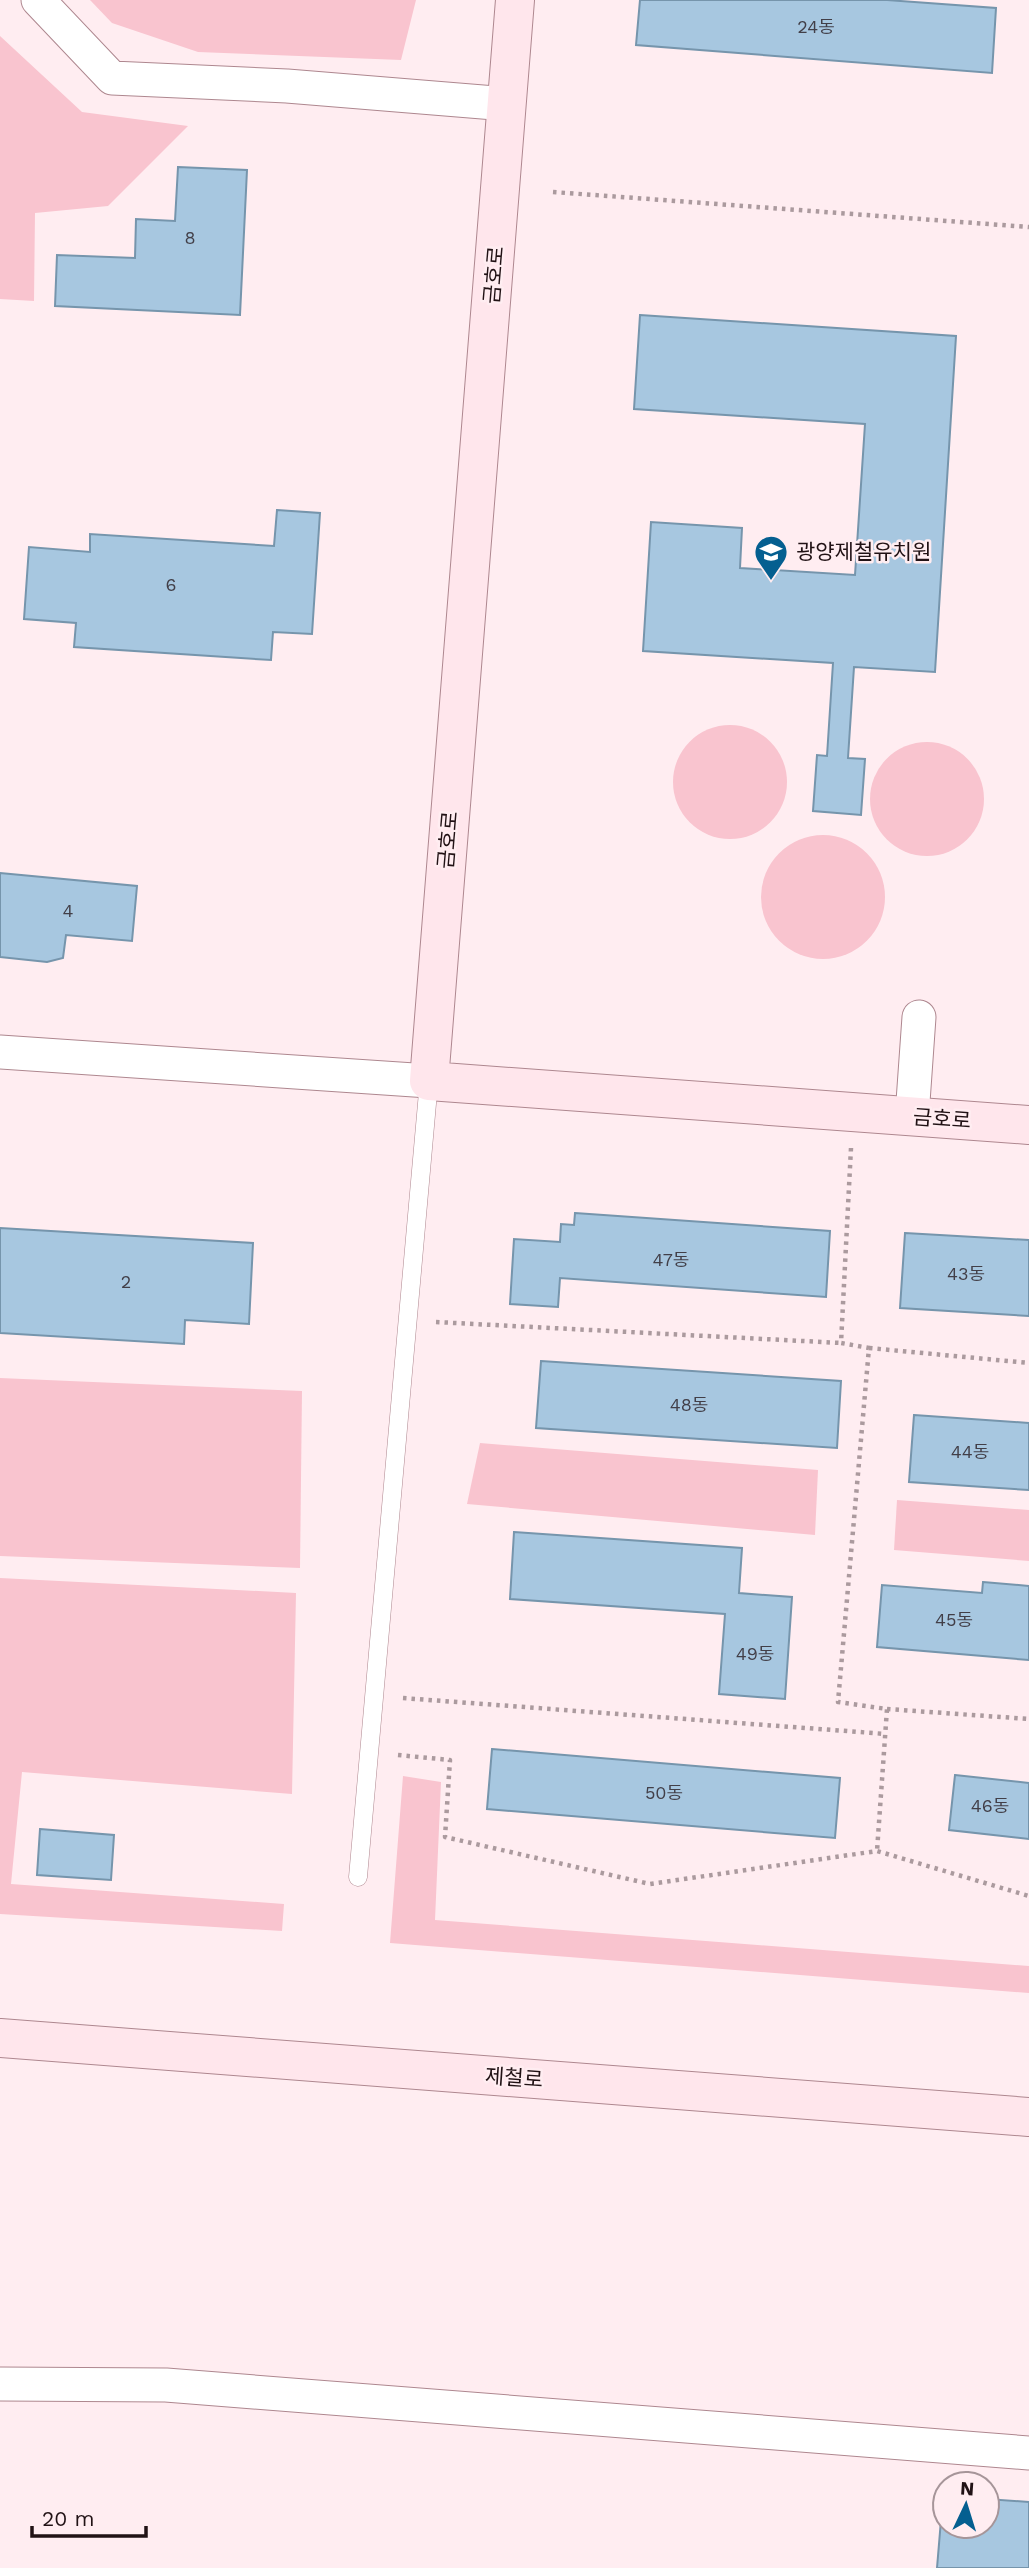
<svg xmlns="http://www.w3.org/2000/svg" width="1029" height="2568" viewBox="0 0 1029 2568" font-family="'Work Sans','Noto Sans KR',sans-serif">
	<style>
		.green { fill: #f9c4cf }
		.building { fill: #a7c7e0; stroke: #7695ac; stroke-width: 2 }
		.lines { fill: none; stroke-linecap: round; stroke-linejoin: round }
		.lane-casing { stroke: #ae878f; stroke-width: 19 }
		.street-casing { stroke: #ae878f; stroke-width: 35 }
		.secondary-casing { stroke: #ae878f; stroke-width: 40 }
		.path { stroke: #ab9a9e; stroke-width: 4.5; stroke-dasharray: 3.5 5; stroke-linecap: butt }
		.lane { stroke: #fff; stroke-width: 18 }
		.street { stroke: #fff; stroke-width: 33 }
		.secondary { stroke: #ffe6ec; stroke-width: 38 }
		.labels { text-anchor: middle; stroke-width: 5; stroke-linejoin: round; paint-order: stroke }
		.number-label { font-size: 18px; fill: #423f48 }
		.street-label { font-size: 21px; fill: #211215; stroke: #ffedf1 }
		.poi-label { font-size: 21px; fill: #211215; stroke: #ffedf1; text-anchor: start }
	</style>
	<rect width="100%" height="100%" fill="#ffedf1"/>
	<!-- green -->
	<g class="green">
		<path d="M90 0H416L401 60 198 52 112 23Z"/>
		<path d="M0 36 82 112 188 126 108 206 35 213 34 301 0 299Z"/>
		<circle cx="730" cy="782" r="57"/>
		<circle cx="927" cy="799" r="57"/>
		<circle cx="823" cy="897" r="62"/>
		<path d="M0 1378 302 1391 300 1568 0 1556Z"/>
		<path d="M480 1443 818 1470 815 1535 467 1504Z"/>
		<path d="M897 1500 1029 1510V1561L894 1550Z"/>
		<path d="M0 1578 296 1593 292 1794 22 1772 11 1884 284 1904 282 1931 0 1914Z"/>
		<path d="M403 1776 441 1782 435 1920 1029 1966V1993L390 1943Z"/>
	</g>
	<!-- building -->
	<g class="building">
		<path d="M640 0H887L996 8 992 73 636 45Z"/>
		<path d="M178 167 247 170 240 315 55 306 57 255 135 258 136 219 175 221Z"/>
		<path d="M640 315 956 336 935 672 854 667 848 758 865 759 861 815 813 811 817 755 827 756 833 663 643 651 651 522 742 528 740 568 855 575 865 424 634 409Z"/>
		<path d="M277 510 320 513 312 634 273 632 271 660 74 647 76 623 24 619 29 547 90 552V534L274 546Z"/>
		<path d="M0 873 137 886 132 941 66 935 63 958 47 962 0 957Z"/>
		<path d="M575 1213 830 1231 826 1297 560 1278 558 1307 510 1304 514 1239 560 1242 561 1224 574 1225Z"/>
		<path d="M0 1228 253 1243 249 1324 185 1320 184 1344 0 1333Z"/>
		<path d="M905 1233 1029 1240V1316L900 1308Z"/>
		<path d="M541 1361 841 1381 837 1448 536 1428Z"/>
		<path d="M914 1415 1029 1423V1490L909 1482Z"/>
		<path d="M514 1532 742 1548 739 1593 792 1597 785 1699 719 1694 725 1614 510 1599Z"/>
		<path d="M983 1582 1029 1586V1660L877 1647 882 1585 982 1593Z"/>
		<path d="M492 1749 840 1778 835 1838 487 1809Z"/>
		<path d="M955 1775 1029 1783V1839L949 1830Z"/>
		<path d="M40 1829 114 1835 111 1880 37 1875Z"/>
		<path d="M943 2496H945V2526H987V2499L1029 2502V2568H937Z"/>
	</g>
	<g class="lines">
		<defs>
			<path id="lane" d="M358 1877 429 1081"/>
			<g id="street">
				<path d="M38 0 112 78 287 86 507 104"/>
				<path d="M0 1052 429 1081"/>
				<path d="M912 1116 919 1017"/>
				<path d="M0 2384 166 2385 1029 2453"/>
			</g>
			<g id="secondary">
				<path d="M515 0 429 1081 1029 1125"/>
				<path d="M0 2038 1029 2117"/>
			</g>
		</defs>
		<!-- lane casing -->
		<use href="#lane" class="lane-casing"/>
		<!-- street casing -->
		<use href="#street" class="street-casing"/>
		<!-- secondary casing -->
		<use href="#secondary" class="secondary-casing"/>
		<!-- path -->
		<g class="path">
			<path d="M553 192 1029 227"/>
			<path d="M851 1148 841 1343 869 1348 838 1702 887 1709 877 1851"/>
			<path d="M436 1322 841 1343"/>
			<path d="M869 1348 1029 1363"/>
			<path d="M403 1698 886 1734"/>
			<path d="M887 1709 1029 1719"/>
			<path d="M398 1755 450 1760 445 1837 650 1884 877 1851 1029 1896"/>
		</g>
		<!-- lane -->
		<use href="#lane" class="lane"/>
		<!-- street -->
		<use href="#street" class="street"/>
		<!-- secondary -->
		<use href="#secondary" class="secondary"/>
	</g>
	<!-- icons -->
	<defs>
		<symbol id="school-pin" viewBox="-11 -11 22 30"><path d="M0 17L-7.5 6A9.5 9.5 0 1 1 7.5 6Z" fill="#045f90" stroke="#ffedf1"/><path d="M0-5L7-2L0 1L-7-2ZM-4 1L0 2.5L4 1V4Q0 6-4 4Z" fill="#fff"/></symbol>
	</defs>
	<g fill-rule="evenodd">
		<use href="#school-pin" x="752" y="533" width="38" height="52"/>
	</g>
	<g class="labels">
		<!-- number labels -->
		<g class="number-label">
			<text x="816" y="33">24동</text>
			<text x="190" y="244">8</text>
			<text x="171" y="591">6</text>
			<text x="68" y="917">4</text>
			<text x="671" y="1266">47동</text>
			<text x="966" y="1280">43동</text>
			<text x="126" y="1288">2</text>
			<text x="689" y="1411">48동</text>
			<text x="970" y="1458">44동</text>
			<text x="954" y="1626">45동</text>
			<text x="755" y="1660">49동</text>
			<text x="664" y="1799">50동</text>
			<text x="990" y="1812">46동</text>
		</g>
		<!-- street labels -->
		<g class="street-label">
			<text transform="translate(494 275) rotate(-85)" y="7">금호로</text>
			<text transform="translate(448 840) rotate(-85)" y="7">금호로</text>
			<text transform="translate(942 1119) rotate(4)" y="7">금호로</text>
			<text transform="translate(514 2078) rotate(4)" y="7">제철로</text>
		</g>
		<!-- poi labels -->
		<g class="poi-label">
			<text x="796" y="559">광양제철유치원</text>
		</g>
	</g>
	<!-- north arrow -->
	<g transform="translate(966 2505) rotate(4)"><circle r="33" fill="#ffedf1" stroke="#a69599" stroke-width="2"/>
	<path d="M0-5L12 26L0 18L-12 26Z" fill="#045f90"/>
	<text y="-10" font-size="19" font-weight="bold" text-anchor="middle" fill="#211215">N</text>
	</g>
	<!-- scale -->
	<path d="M32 2526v10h114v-10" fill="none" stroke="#211215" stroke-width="3.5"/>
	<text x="42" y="2526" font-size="21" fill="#211215" stroke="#ffedf1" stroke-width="5" paint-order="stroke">20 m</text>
</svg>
